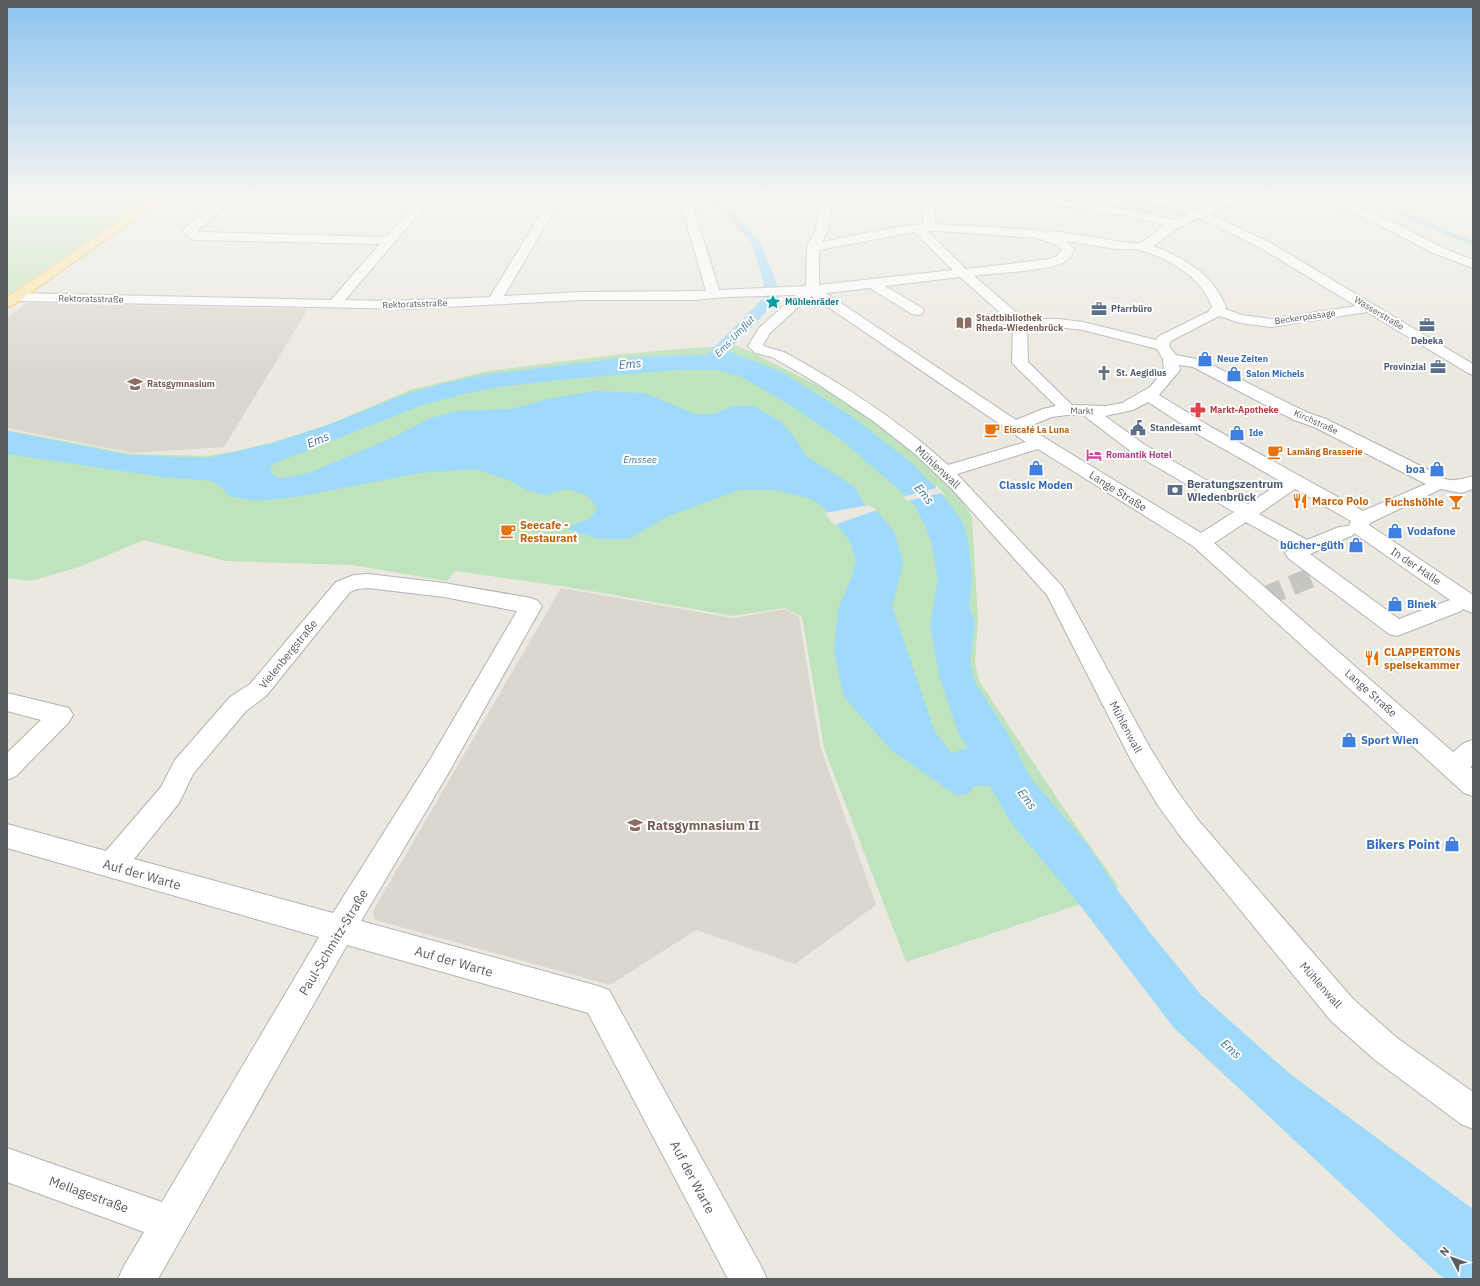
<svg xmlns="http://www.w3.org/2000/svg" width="1480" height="1286" viewBox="0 0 1480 1286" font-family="'IBM Plex Sans',sans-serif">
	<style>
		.education { fill: #dbd7ce }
		.green { fill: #bfe3bc }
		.water { fill: #9fdafc }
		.pier { fill: #ebe8e0 }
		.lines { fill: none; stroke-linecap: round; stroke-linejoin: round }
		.stream { stroke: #9fdafc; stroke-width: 4 }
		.river { fill: #9fdafc; fill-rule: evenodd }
		.minor-tunnel { stroke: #c6c5c0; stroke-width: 20; stroke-dasharray: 20 10; stroke-linecap: butt }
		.minor-casing { stroke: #b1b3b7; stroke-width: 2 }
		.major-casing { stroke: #ecb758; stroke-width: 2 }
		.minor { fill: #fff; fill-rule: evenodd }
		.major { fill: #fce7a4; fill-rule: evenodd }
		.labels { text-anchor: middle; stroke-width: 4; stroke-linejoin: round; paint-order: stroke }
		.far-street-label { font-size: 9px; fill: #595d60; stroke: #fff }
		.far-culture-label { font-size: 9px; font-weight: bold; fill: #0d838f; stroke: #fff; text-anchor: start }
		.far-service-label { font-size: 9px; font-weight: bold; fill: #4e5e75; stroke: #fff; text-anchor: start }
		.far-education-label { font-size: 9px; font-weight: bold; fill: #785e54; stroke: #fff; text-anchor: start }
		.far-shop-label { font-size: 9px; font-weight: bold; fill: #366cbe; stroke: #fff; text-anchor: start }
		.far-worship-label { font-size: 9px; font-weight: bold; fill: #5b616d; stroke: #fff; text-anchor: start }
		.far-health-label { font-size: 9px; font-weight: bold; fill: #be3a42; stroke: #fff; text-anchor: start }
		.far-food-label { font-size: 9px; font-weight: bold; fill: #c56008; stroke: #fff; text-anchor: start }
		.far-hotel-label { font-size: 9px; font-weight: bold; fill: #b23c85; stroke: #fff; text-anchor: start }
		.far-water-label { font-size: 10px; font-style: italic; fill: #3c76a3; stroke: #fff }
		.street-label { font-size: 11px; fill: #595d60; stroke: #fff }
		.shop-label { font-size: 11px; font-weight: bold; fill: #366cbe; stroke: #fff; text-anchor: start }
		.service-label { font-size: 11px; font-weight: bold; fill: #4e5e75; stroke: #fff; text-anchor: start }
		.food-label { font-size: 11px; font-weight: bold; fill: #c56008; stroke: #fff; text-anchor: start }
		.water-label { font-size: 12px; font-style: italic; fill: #3c76a3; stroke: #fff }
		.near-education-label { font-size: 13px; font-weight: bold; fill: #785e54; stroke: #fff; text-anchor: start }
		.near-shop-label { font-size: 13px; font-weight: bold; fill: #366cbe; stroke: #fff; text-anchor: end }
		.near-street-label { font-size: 13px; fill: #595d60; stroke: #fff }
	</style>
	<rect width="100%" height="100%" fill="#ebe8e0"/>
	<!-- education -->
	<g class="education">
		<path d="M27 303 308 309 224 447 132 453 7 428V318Z"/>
		<path d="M561 588 733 618 785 609 799 617 820 746 876 905 795 964 696 930 610 985 375 920 373 911Z"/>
	</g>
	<!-- green -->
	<g class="green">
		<path d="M7 197H150L7 295Z"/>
		<path d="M1133 197 1166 206 1170 208 1171 210 1161 216 1113 209Z"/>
		<path d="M739 346 813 383 861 411 907 443 958 493 972 517 978 620 975 663 979 681 1067 813 1119 887 1075 906 906 962 824 748 802 617 785 608 733 616 574 588 455 571 447 581 352 565 226 561 144 540 79 567 31 581 7 578V430L131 454 207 456 236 451 274 442 330 424 410 390 489 371 624 354 690 348Z"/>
	</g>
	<!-- water -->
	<path class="water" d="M703 197H715L760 241 778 287 779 299 728 351 780 371 850 415 912 463 942 494 962 521 968 540 972 576 969 607 975 622 970 663 975 682 1005 729 1030 777 1087 844 1116 888 1152 935 1201 995 1289 1073 1473 1209V1279H1445L1437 1273 1174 1028 1079 904 1012 824 958 732 939 675 930 625 938 579 931 542 926 528 915 506 898 489 840 439 790 405 740 376 719 370H678L567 379 500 387 464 394 420 406 275 463 269 469 277 478 291 477 311 472 394 437 430 418 459 411 511 409 548 399 596 391 645 393 695 414H714L732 406H754L780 421 795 438 805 455 855 487 864 504 880 514 895 533 903 563 892 606 935 732 963 768 973 786 969 794 957 796 892 751 844 697 834 652 838 609 850 581 856 561 850 541 824 508 808 498 775 490H739L666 517 629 539H599L565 528 591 518 597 507 586 495 567 489 546 495 527 490 508 480 475 469 420 473 297 497 255 501 229 496 220 486 211 481 162 477 7 454V431L129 455 207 458 273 443 328 425 403 395 445 383 489 374 613 359 651 356 707 355 763 298 764 284 751 242 725 214Z"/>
	<!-- pier -->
	<g class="pier">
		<path d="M936 485 945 495 940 493 908 501 903 497 936 488Z"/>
		<path d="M869 505 877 510 834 525 825 513Z"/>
	</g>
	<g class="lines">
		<!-- stream -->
		<path class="stream" d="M1397 209 1413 219 1473 243"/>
		<!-- river -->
		<path class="river" d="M1001 747 1017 753 1023 766 1017 779 1001 785 963 787 947 781 941 768 947 755 963 749Z"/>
		<!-- minor-tunnel -->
		<path class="minor-tunnel" d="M1264 597 1312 577"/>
		<defs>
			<g id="minor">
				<path d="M223 197H236L197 231 199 232 386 237 422 197H433L345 300C394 302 442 299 490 297L551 197H562L504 296 582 292 706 291 679 197H690L719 290 806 286 807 247 816 229 822 197H833L828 229 822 242 891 228 923 224V197H934L935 224 1038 230 1047 233 1054 231 1129 243H1141L1165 225 1129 216 1022 200 1016 197H1043L1129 210 1174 220 1188 214 1141 199 1139 197H1156L1198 210 1231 197H1245L1244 199 1209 214 1269 242 1473 364V375L1468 373 1367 312 1271 327 1240 323 1219 316 1171 341 1169 346 1176 355 1202 360 1306 412 1326 419 1435 473C1448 484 1458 480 1473 476V489L1461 493 1441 489 1370 523 1369 525 1473 595V613L1463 609 1461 611 1397 636 1389 634 1288 558 1285 553 1290 547 1246 522 1214 543 1453 752 1464 743 1473 740V765L1470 767 1473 769V796L1464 793 1193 546 1038 449 957 474 1062 586 1150 748 1175 788 1198 820 1353 999 1397 1038 1473 1092V1129L1461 1124 1375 1060 1331 1021 1180 836 1157 804 1132 762 1047 595 952 489 914 453 873 421 815 382 772 357 755 353 748 346 759 328 796 295 726 297 695 300H582L407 309 16 301 11 300 9 297 11 294 16 293 331 300 380 244 196 240 192 239 183 231 185 228ZM1199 218 1261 248 1356 306 1271 319 1242 315 1225 309 1226 307C1214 275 1183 257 1153 246L1179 227ZM927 231H939L1036 238 1057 245 1062 250 1057 256 1051 259 966 269ZM914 232 953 270 819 285V250ZM1067 241C1084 244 1101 247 1118 249 1126 250 1136 248 1143 251 1170 259 1203 279 1212 307L1208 312 1159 336 1156 340 1083 322 1058 319H1024L974 276C994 273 1050 271 1064 262 1069 259 1072 255 1074 250ZM960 277 1013 324 1012 363 1056 406 1043 409 1016 420 826 293 870 288 912 314 917 315 922 314 924 311 922 308 885 286ZM812 296 1026 442 948 465C900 421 845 386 788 354 780 349 770 350 763 345L770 333 807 299ZM1027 327H1058L1083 330 1157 349 1163 359 1164 370 1150 387 1122 403 1107 406 1072 405 1028 362ZM1179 365 1193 367 1294 420 1314 427 1426 484 1363 511 1211 427 1159 395 1180 370ZM1148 402 1199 435 1282 482 1248 504 1145 445 1105 416 1133 410ZM1067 415H1083L1133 453 1234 512 1201 533 1027 427 1052 417ZM1295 489 1351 521 1349 526 1339 527 1307 540 1259 514ZM1354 533 1450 600 1399 619 1310 554 1353 535Z"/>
				<path d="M1322 197H1337L1401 226 1441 247 1473 260V268L1433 253 1393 232 1324 199Z"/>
				<path d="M1456 197H1472L1473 203C1468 204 1459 201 1456 197Z"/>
				<path d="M368 574 444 583 531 598 538 601 542 606 449 772 361 921 598 986 609 990 761 1266 767 1279H728L588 1013 347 945 158 1279H118L124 1266 144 1232 7 1182V1148L162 1202 319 937 7 848V824L106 851 161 787 175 760 230 697 250 684 336 582 354 575ZM368 588 444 597 517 611 431 758 333 913 134 859 179 803 193 774 246 711 266 696 350 592 357 589Z"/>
				<path d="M7 693 69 708 73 715 69 722 16 776 7 780V753L41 720 7 711Z"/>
			</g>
			<path id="major" d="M153 197H166L12 306 7 307V297Z"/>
		</defs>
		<!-- minor casing -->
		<use href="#minor" class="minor-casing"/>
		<!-- major casing -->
		<use href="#major" class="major-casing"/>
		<!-- minor -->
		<use href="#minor" class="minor"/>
		<!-- major -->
		<use href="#major" class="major"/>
	</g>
	<!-- sky -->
	<linearGradient id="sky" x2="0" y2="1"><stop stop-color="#8bc3f0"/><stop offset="0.52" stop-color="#f6f5f1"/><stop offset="1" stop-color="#f6f5f1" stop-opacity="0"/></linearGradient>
	<rect width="1480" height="377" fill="url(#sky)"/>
	<!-- icons -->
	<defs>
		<symbol id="sight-bare" viewBox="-9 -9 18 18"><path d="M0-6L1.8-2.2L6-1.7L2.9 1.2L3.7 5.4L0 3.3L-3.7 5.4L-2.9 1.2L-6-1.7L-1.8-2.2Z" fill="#0f9aa8" stroke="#fff" stroke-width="2.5" paint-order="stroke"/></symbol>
		<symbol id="office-bare" viewBox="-9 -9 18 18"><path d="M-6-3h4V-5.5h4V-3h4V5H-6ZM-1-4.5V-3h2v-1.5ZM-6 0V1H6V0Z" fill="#5c6f8a" stroke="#fff" stroke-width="2.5" paint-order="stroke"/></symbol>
		<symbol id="library-bare" viewBox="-9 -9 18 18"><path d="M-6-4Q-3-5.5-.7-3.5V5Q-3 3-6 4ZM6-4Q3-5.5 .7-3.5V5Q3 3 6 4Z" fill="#8d6e63" stroke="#fff" stroke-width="2.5" paint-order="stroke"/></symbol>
		<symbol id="shop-bare" viewBox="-9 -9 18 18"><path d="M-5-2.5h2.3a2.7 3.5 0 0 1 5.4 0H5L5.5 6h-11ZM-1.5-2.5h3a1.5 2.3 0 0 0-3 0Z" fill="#3f7fe0" stroke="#fff" stroke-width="2.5" paint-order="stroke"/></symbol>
		<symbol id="church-bare" viewBox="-9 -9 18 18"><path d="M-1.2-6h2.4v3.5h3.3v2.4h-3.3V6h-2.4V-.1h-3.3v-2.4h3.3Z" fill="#6b7280" stroke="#fff" stroke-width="2.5" paint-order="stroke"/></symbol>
		<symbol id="school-bare" viewBox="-9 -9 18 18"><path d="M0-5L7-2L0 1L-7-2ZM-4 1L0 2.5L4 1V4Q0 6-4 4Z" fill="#8d6e63" stroke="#fff" stroke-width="2.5" paint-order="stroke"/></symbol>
		<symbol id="pharmacy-bare" viewBox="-9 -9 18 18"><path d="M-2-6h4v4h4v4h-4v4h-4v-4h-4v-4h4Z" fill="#e0444e" stroke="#fff" stroke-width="2.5" paint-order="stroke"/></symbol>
		<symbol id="civic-bare" viewBox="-9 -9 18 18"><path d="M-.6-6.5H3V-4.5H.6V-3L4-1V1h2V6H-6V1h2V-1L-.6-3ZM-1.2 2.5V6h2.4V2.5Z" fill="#5c6f8a" stroke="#fff" stroke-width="2.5" paint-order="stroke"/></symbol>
		<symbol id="cafe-bare" viewBox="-9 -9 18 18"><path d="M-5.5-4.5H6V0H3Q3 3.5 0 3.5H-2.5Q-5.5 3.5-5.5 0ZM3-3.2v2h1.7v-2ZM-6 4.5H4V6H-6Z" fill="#e8710a" stroke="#fff" stroke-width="2.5" paint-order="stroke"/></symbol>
		<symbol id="hotel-bare" viewBox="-9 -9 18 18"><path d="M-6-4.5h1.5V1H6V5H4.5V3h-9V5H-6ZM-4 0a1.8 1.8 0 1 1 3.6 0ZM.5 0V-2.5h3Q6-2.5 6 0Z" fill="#d1479c" stroke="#fff" stroke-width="2.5" paint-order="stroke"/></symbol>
		<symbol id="bank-bare" viewBox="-9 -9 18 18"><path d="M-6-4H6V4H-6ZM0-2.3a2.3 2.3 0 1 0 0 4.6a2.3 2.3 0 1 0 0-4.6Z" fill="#5c6f8a" stroke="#fff" stroke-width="2.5" paint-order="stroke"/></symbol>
		<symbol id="restaurant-bare" viewBox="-9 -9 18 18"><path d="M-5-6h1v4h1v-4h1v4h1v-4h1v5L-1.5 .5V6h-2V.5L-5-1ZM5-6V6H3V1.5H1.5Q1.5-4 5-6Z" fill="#e8710a" stroke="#fff" stroke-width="2.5" paint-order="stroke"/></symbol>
		<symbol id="bar-bare" viewBox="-9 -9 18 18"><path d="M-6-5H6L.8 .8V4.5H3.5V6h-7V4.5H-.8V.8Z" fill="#e8710a" stroke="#fff" stroke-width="2.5" paint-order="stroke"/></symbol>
	</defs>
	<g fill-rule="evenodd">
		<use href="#sight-bare" x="762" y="291" width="22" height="22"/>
		<use href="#office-bare" x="1088" y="298" width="22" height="22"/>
		<use href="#library-bare" x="953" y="312" width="22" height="22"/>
		<use href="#office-bare" x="1416" y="314" width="22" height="22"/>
		<use href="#shop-bare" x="1194" y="348" width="22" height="22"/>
		<use href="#office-bare" x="1427" y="356" width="22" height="22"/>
		<use href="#church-bare" x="1093" y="362" width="22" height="22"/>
		<use href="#shop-bare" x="1223" y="363" width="22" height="22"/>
		<use href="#school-bare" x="124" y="373" width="22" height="22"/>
		<use href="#pharmacy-bare" x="1187" y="399" width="22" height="22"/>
		<use href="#civic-bare" x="1127" y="417" width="22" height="22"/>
		<use href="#cafe-bare" x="981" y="419" width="22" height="22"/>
		<use href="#shop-bare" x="1226" y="422" width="22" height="22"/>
		<use href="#cafe-bare" x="1264" y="441" width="22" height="22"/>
		<use href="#hotel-bare" x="1083" y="444" width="22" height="22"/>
		<use href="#shop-bare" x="1025" y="457" width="22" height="22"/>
		<use href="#shop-bare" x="1426" y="458" width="22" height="22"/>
		<use href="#bank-bare" x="1164" y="479" width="22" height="22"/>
		<use href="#restaurant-bare" x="1289" y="490" width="22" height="22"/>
		<use href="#bar-bare" x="1445" y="491" width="22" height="22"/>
		<use href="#cafe-bare" x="497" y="520" width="22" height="22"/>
		<use href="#shop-bare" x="1384" y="520" width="22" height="22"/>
		<use href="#shop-bare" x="1345" y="534" width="22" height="22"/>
		<use href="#shop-bare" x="1384" y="593" width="22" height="22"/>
		<use href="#restaurant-bare" x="1361" y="647" width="22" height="22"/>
		<use href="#shop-bare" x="1338" y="729" width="22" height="22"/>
		<use href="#school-bare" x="624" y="814" width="22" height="22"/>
		<use href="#shop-bare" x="1441" y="833" width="22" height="22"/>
	</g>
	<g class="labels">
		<!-- far-street labels -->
		<g class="far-street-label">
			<text transform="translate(91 299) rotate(1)" y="3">Rektoratsstraße</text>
			<text transform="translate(415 304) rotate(-2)" y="3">Rektoratsstraße</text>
			<text transform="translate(1379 313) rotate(31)" y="3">Wasserstraße</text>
			<text transform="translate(1305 317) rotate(-8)" y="3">Beckerpassage</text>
			<text transform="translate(1082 411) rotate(1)" y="3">Markt</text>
			<text transform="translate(1316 422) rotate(24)" y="3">Kirchstraße</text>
		</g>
		<!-- far-culture labels -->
		<g class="far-culture-label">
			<text x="785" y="305">Mühlenräder</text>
		</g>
		<!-- far-service labels -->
		<g class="far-service-label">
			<text x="1111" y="312">Pfarrbüro</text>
			<text x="1427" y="344" text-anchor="middle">Debeka</text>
			<text x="1426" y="370" text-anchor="end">Provinzial</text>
			<text x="1150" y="431">Standesamt</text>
		</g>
		<!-- far-education labels -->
		<g class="far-education-label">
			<text x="976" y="321">Stadtbibliothek<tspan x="976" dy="10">Rheda-Wiedenbrück</tspan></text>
			<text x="147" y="387">Ratsgymnasium</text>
		</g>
		<!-- far-shop labels -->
		<g class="far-shop-label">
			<text x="1217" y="362">Neue Zeiten</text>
			<text x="1246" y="377">Salon Michels</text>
			<text x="1249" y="436">Ide</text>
		</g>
		<!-- far-worship labels -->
		<g class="far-worship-label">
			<text x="1116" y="376">St. Aegidius</text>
		</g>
		<!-- far-health labels -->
		<g class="far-health-label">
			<text x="1210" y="413">Markt-Apotheke</text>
		</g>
		<!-- far-food labels -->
		<g class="far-food-label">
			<text x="1004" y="433">Eiscafé La Luna</text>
			<text x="1287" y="455">Lamäng Brasserie</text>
		</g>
		<!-- far-hotel labels -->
		<g class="far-hotel-label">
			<text x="1106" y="458">Romantik Hotel</text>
		</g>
		<!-- far-water labels -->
		<g class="far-water-label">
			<text transform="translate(734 336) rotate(-46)" y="4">Ems-Umflut</text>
			<text x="640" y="463">Emssee</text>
		</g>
		<!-- street labels -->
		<g class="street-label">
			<text transform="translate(938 467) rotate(43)" y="4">Mühlenwall</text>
			<text transform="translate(1118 491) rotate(32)" y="4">Lange Straße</text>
			<text transform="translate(1416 566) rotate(34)" y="4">In der Halle</text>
			<text transform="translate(288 654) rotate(-51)" y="4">Vielenbergstraße</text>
			<text transform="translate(1371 693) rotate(42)" y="4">Lange Straße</text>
			<text transform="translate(1126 727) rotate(62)" y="4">Mühlenwall</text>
			<text transform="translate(1321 985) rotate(49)" y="4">Mühlenwall</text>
		</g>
		<!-- shop labels -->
		<g class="shop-label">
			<text x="1425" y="473" text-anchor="end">boa</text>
			<text x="1036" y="489" text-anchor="middle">Classic Moden</text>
			<text x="1407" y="535">Vodafone</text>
			<text x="1344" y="549" text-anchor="end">bücher-güth</text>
			<text x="1407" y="608">Binek</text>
			<text x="1361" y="744">Sport Wien</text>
		</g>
		<!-- service labels -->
		<g class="service-label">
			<text x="1187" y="488">Beratungszentrum<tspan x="1187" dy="13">Wiedenbrück</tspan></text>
		</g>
		<!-- food labels -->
		<g class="food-label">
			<text x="1312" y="505">Marco Polo</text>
			<text x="1444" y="506" text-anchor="end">Fuchshöhle</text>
			<text x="520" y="529">Seecafe -<tspan x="520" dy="13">Restaurant</tspan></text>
			<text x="1384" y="656">CLAPPERTONs<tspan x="1384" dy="13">speisekammer</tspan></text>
		</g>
		<!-- water labels -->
		<g class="water-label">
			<text transform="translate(630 364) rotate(-5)" y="4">Ems</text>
			<text transform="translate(318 440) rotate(-22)" y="4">Ems</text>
			<text transform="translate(924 494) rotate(50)" y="4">Ems</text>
			<text transform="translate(1027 799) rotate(53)" y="4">Ems</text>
			<text transform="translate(1231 1049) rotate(42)" y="4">Ems</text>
		</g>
		<!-- near-education labels -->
		<g class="near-education-label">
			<text x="647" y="830">Ratsgymnasium II</text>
		</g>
		<!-- near-shop labels -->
		<g class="near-shop-label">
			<text x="1440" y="849">Bikers Point</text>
		</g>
		<!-- near-street labels -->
		<g class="near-street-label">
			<text transform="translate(142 874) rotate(16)" y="5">Auf der Warte</text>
			<text transform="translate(333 942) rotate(-59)" y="5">Paul-Schmitz-Straße</text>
			<text transform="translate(454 961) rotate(16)" y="5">Auf der Warte</text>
			<text transform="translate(693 1177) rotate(62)" y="5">Auf der Warte</text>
			<text transform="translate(89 1194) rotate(20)" y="5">Mellagestraße</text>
		</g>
	</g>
	<!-- border -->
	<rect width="1480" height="1286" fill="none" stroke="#595d60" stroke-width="16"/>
	<!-- north arrow -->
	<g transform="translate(1452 1258) rotate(311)" stroke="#ffffff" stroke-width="3" paint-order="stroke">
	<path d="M0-3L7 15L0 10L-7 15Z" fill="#595d60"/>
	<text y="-6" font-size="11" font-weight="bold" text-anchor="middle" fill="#595d60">N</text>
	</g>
</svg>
